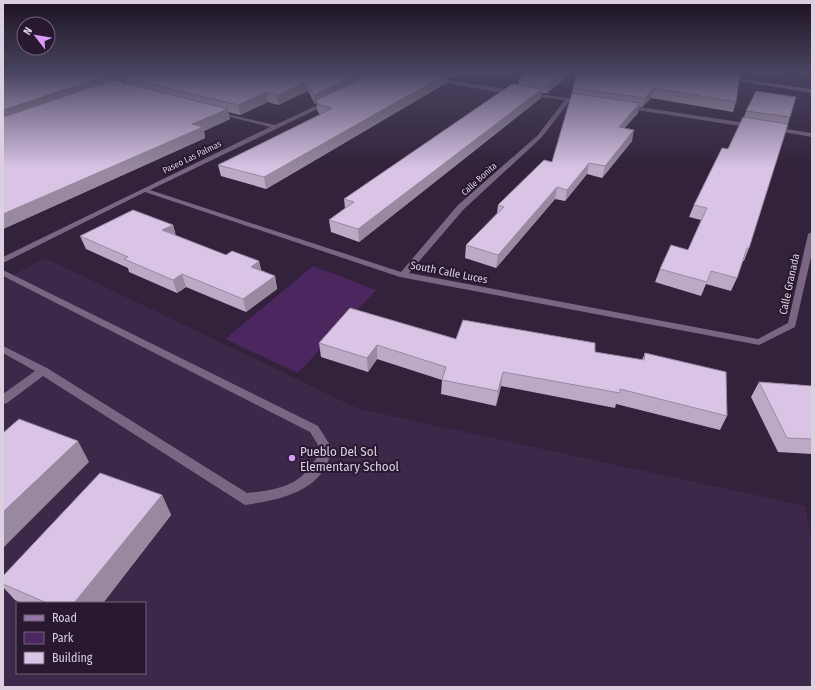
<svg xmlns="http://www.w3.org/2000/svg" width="815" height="690" viewBox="0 0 815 690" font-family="'Fira Sans Condensed',sans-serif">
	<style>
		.built { fill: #3c2848; fill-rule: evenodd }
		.green { fill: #4c265f }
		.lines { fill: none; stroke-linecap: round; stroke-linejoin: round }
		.stream { fill: #230132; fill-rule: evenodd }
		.lane { fill: #786683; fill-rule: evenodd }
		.street { fill: #786683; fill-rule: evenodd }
		.secondary { fill: #9376a4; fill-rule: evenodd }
		.wall { fill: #bba9c5; fill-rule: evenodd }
		.shaded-wall { fill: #9889a0 }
		.building { fill: #d9c4e5; stroke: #9889a0 }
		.poi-dot { fill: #d79bf9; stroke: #281830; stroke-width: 1.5 }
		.labels { text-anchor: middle; stroke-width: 4; stroke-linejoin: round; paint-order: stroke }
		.far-street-label { font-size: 9px; fill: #dad0e0; stroke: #281830 }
		.street-label { font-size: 11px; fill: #dad0e0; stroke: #281830 }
		.near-poi-label { font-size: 13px; fill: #dad0e0; stroke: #281830; text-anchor: start }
	</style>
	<rect width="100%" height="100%" fill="#32223b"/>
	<!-- built -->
	<path class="built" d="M45 258 359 409 805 506 812 542V687H3V280ZM17 603H145V673H17Z"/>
	<!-- green -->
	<path class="green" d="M313 266 376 290 298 373 225 339Z"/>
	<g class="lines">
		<!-- stream -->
		<path class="stream" d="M794 72 804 75 802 76 780 72Z"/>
		<!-- lane -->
		<path class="lane" d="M3 270 318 426 333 450C329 458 326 468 320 475 302 496 271 501 245 505L43 376 7 403 3 404V394L35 371 3 353V346L47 368 247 493C284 489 303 485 321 450L310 432 3 276Z"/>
		<!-- street -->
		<g class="street">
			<path d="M432 78 586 101 583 103 570 101 541 138 464 209 409 273 758 339 788 323 808 234 812 232V253L795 327 759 345 400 277 145 192 3 263V257L270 127 214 113V111L275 125 328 100 331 102 330 103 150 190 401 272 458 205 537 136 565 100 495 92 434 80Z"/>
			<path d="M626 105 753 124 756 126 753 128 624 108 623 107Z"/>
			<path d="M773 127 812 133V137L771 130V128Z"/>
		</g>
		<!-- secondary -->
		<path class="secondary" d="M725 77 812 89V93L727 79Z"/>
	</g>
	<!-- wall -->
	<g class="wall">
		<path d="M3 72H465L455 78 448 77V82L266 189 221 176 218 165 320 115 317 110V103L315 104 308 91 278 105 268 102 240 115 228 112 230 119 204 131 205 138 3 229ZM124 80 125 83 120 82Z"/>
		<path d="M573 72 547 93H541V98L359 242 331 232 329 220 345 208 344 199 518 85 519 79Z"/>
		<path d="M602 72H740L736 102 733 112 651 98 642 107H639L638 113 624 128 632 141 602 178 587 174 565 201 555 199 496 268 465 258 466 245 497 213 498 205 552 162 571 97 573 88Z"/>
		<path d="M746 111 790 117 788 124 749 248 744 261H742L737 278 731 291 706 284 701 296 655 282 660 269 688 250 701 220 689 217 694 205 728 149 744 117Z"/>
		<path d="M173 225 176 236 226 255 259 261 261 270 275 276 277 289 246 312 186 287 177 293 129 272 128 268 86 249 80 236Z"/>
		<path d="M456 339 595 352 642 360 645 353 727 416 720 430 616 404 615 408 501 386 496 406 441 394 442 380 377 359 368 372 321 357 319 343Z"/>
		<path d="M759 382 812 386V454L778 452 751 397Z"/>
		<path d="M162 495 171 515 103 603H22L15 600 3 587V576Z"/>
	</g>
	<!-- shaded-wall -->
	<g class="shaded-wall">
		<path d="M117 72H147L123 77 124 80 3 121V110Z"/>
		<path d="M362 72H382L316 100 317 103 315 104 314 95Z"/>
		<path d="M455 72H465L455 78Z"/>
		<path d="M563 72H573L547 93 548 84Z"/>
		<path d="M448 73V82L266 189 264 177Z"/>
		<path d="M307 82 308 91 278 105 277 95Z"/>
		<path d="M653 88 651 98 642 107 645 98Z"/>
		<path d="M542 89 541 98 359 242 358 229Z"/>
		<path d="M266 92 268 102 240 115 238 105Z"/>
		<path d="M640 103 638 113 616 138 619 127Z"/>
		<path d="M228 109 230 119 204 131 205 138 3 229V214L192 124Z"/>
		<path d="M634 130 632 141 602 178 605 166Z"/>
		<path d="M589 163 587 174 565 201 567 190Z"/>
		<path d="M557 187 555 199 496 268 498 255Z"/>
		<path d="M173 225 176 237 162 230Z"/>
		<path d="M259 261 262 274 251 267Z"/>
		<path d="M182 274 186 287 177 293 173 280Z"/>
		<path d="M275 276 277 289 246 312 243 299Z"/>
		<path d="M377 345V359L368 372 367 358Z"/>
		<path d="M503 372 501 386 496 406 498 391Z"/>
		<path d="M78 441 89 462 3 548V512Z"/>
		<path d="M162 495 171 515 103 603H74Z"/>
	</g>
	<!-- building -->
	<g class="building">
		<path d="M3 72H117L3 110Z"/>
		<path d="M136 72H362L314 95 307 82 277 95 266 92 238 105 123 77Z"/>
		<path d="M376 72H445L448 73 264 177 218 165 325 112 332 108 319 105 316 100Z"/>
		<path d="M528 72H563L548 84 519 79Z"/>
		<path d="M577 72H599L604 73V72H740L736 102 653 88 645 98 573 88Z"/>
		<path d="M113 80 228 109 192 124 203 127 3 214V117Z"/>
		<path d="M512 84 542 89 358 229 329 220 354 202 344 199Z"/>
		<path d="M756 91 796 97 790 117 746 111Z"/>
		<path d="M572 93 640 103 619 127 634 130 605 166 589 163 567 190 557 187 498 255 466 245 504 207 498 205 544 160 552 162Z"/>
		<path d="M743 117 788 124 749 248H747L737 278 711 271 707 282 660 269 671 245 688 250 707 208 694 205 722 148 728 149Z"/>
		<path d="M133 210 173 225 162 230 226 255 232 251 259 261 251 267 275 276 243 299 182 274 173 280 124 259 128 257 80 236Z"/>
		<path d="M350 308 456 339 463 320 595 343V352L644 360 645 353 726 372 727 416 620 389V393L503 372 498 391 442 380 446 367 377 345 367 358 319 343Z"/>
		<path d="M759 382 812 386V439L787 438Z"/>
		<path d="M19 419 78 441 3 512V433Z"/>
		<path d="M100 473 162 495 74 603H47L3 584V576Z"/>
	</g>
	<!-- sky -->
	<linearGradient id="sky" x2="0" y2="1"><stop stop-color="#1c1320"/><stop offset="0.43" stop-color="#494460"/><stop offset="1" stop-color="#494460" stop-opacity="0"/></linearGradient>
	<rect width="815" height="169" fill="url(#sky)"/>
	<!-- markers -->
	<circle class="poi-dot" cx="292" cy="458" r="4"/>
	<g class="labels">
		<!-- far-street labels -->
		<g class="far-street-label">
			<text transform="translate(192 157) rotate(-26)" y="3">Paseo Las Palmas</text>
			<text transform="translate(479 179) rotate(-42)" y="3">Calle Bonita</text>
		</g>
		<!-- street labels -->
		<g class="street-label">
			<text transform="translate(449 272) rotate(11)" y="4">South Calle Luces</text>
			<text transform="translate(789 284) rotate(-78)" y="4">Calle Granada</text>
		</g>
		<!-- near-poi labels -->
		<g class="near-poi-label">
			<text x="300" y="456">Pueblo Del Sol<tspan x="300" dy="15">Elementary School</tspan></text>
		</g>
	</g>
	<!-- border -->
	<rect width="815" height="690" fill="none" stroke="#dad0e0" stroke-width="8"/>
	<!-- legend -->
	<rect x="16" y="602" width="130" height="72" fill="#281830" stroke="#6f6276"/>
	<rect x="24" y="615" width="20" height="6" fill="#9376a4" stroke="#6f6276"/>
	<text x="52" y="622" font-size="12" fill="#dad0e0">Road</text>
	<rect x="24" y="632" width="20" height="12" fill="#4c265f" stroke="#6f6276"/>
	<text x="52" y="642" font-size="12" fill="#dad0e0">Park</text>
	<rect x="24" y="652" width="20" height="12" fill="#d9c4e5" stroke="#6f6276"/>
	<text x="52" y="662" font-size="12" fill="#dad0e0">Building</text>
	<!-- north arrow -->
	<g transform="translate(36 36) rotate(301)"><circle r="19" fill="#281830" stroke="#6f6276"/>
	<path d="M0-3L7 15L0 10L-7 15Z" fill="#d79bf9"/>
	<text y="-6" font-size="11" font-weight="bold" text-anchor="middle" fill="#dad0e0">N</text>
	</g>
</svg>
